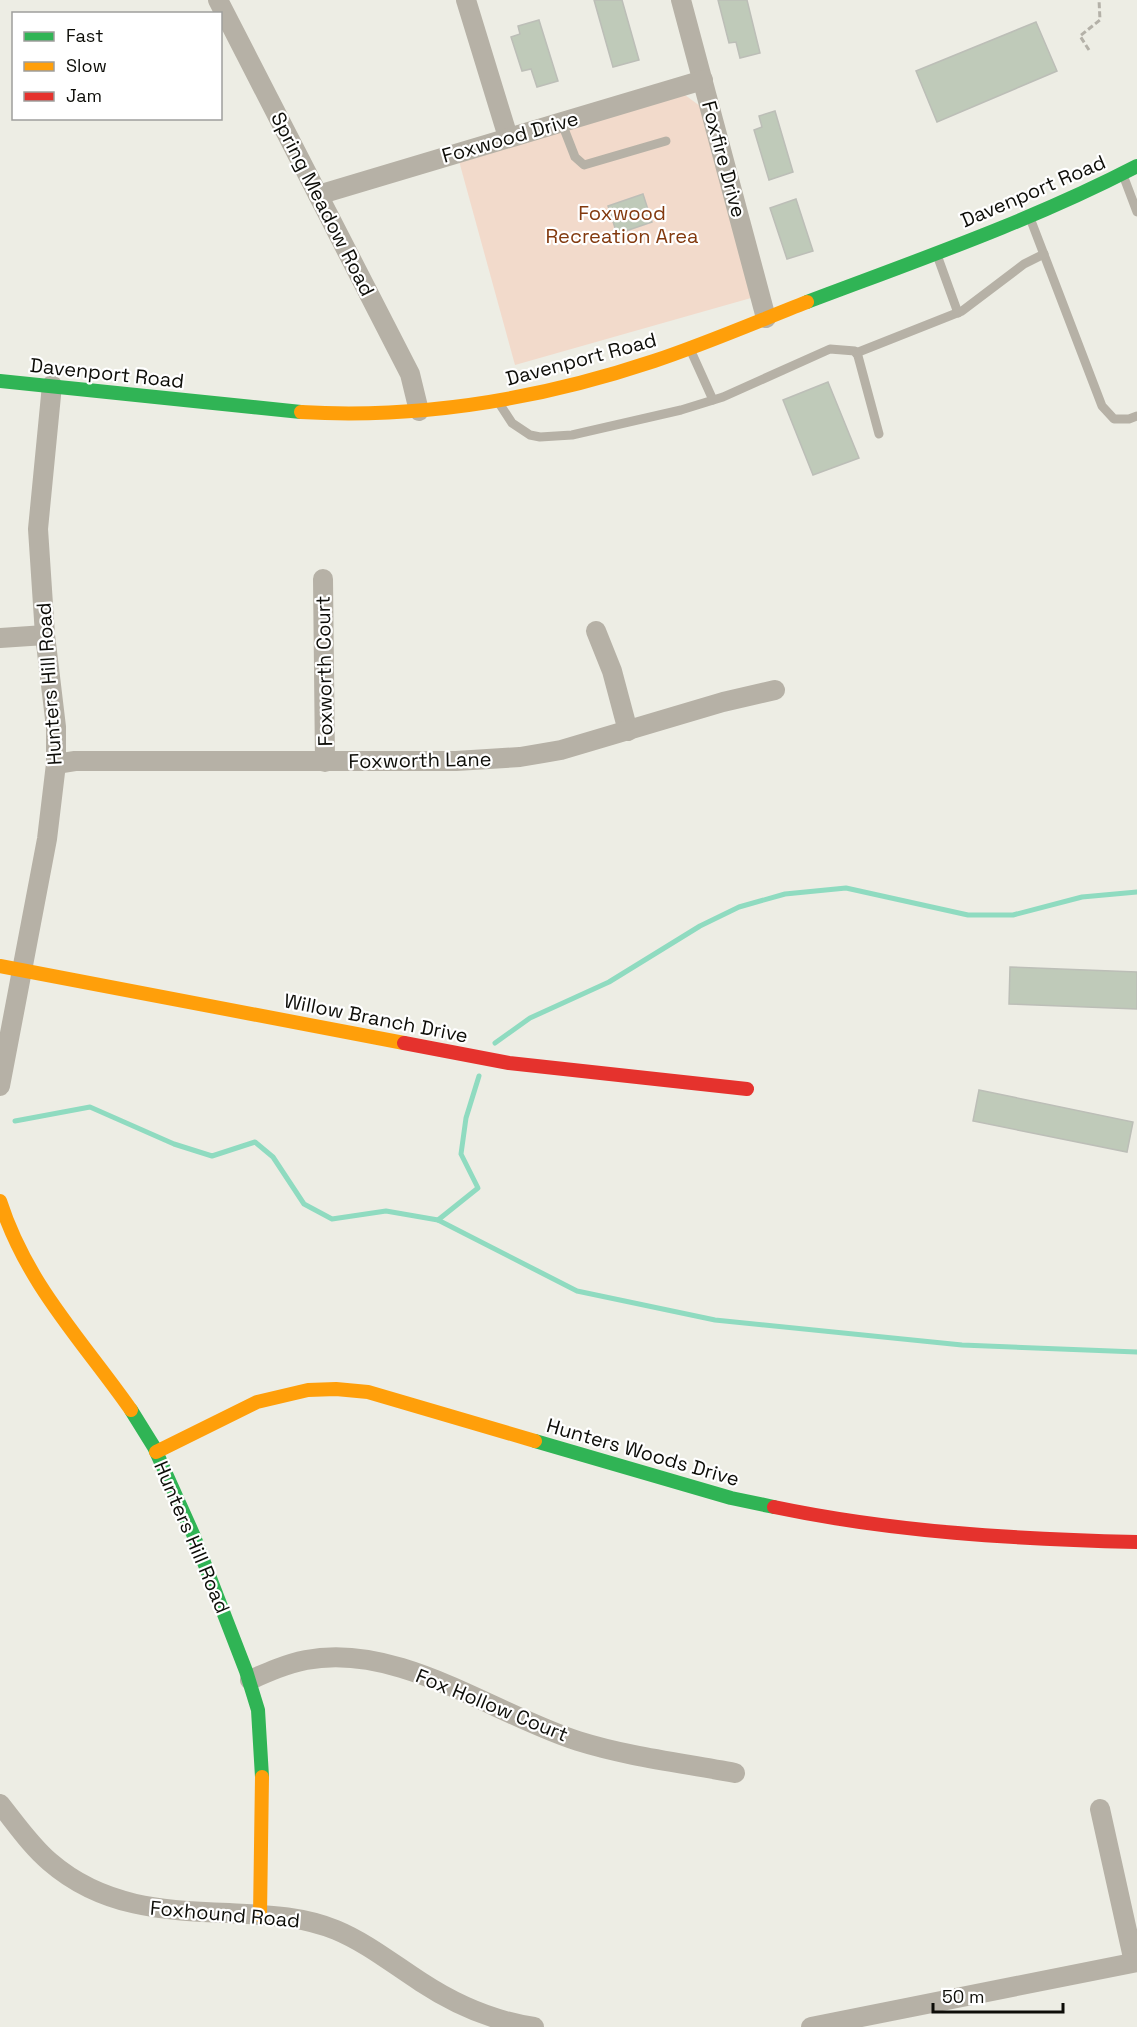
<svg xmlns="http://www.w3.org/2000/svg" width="1137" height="2027" viewBox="0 0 1137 2027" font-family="'Space Grotesk',sans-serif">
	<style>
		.green { fill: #f2dacb }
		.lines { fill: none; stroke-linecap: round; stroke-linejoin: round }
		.stream { stroke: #8fdbc0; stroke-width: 5 }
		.building { fill: #bfcab9; stroke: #bcbeb7; stroke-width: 1.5 }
		.path { stroke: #b4b1a8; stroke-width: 3; stroke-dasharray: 6 3; stroke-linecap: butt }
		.lane { stroke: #b6b1a6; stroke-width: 9 }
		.street { stroke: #b6b1a6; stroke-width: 20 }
		.fast { stroke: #30b455; stroke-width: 14 }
		.slow { stroke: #ff9f0a; stroke-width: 14 }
		.jam { stroke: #e5322d; stroke-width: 14 }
		.labels { text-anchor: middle; stroke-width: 4.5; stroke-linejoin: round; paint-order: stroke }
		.street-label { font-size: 20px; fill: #0d0d08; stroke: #fff }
		.park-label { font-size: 20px; fill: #82390e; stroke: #fff }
	</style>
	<rect width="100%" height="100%" fill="#edede4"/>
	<!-- green -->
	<path class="green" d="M685 95 700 106 751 298 515 365 459 161Z"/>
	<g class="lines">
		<!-- stream -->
		<g class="stream">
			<path d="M495 1043 530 1018 609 982 700 926 739 907 785 894 846 888 968 915H1013L1082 897 1137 892"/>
			<path d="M15 1121 90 1107 174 1144 212 1156 255 1142 273 1157 304 1204 332 1219 386 1211 438 1220 577 1291 715 1320 962 1345 1137 1352"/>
			<path d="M438 1220 478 1188 461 1154 466 1118 479 1076"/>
		</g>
	</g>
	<!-- building -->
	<g class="building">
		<path d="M594 0H622L639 60 613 67Z"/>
		<path d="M718 0H747L760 53 740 58 736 42 729 43Z"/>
		<path d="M539 20 558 81 537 87 531 69 522 71 511 37 520 34 518 26Z"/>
		<path d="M1036 22 1057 71 937 122 916 71Z"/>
		<path d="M775 111 793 172 769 180 754 130 762 127 759 116Z"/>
		<path d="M643 194 652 222 617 234 608 206Z"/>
		<path d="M796 199 813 251 787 259 770 208Z"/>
		<path d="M828 382 859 458 813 475 783 400Z"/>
		<path d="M1010 967 1137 972V1009L1009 1004Z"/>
		<path d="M979 1090 1133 1122 1127 1152 973 1121Z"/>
	</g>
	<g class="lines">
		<!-- path -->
		<path class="path" d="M1089 50 1080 36 1100 20 1099 0"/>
		<!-- lane -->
		<g class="lane">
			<path d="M561 121 575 157 584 165 666 141"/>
			<path d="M1123 175 1137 212"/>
			<path d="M1030 218 1102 406 1114 419H1129L1137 416"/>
			<path d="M937 255 958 313"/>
			<path d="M690 349 713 400"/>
			<path d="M856 353 962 311 1024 264 1044 254"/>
			<path d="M499 403 512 423 530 435 540 437 572 435 681 410 723 397 830 349 855 351 858 356 879 434"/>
		</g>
		<!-- street -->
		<g class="street">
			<path d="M218 0 410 374 419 411"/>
			<path d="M466 0 508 137"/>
			<path d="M681 0 766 318"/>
			<path d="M318 195 703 80"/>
			<path d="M323 579 325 762"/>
			<path d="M596 631 612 671 628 731"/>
			<path d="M0 638 45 635"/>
			<path d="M56 764 75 761H456L520 757 561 750 723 702 775 690"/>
			<path d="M0 1086 47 839 56 764V727L45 635 38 529 52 385"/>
			<path d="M250 1680C268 1672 286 1664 306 1660 398 1642 493 1714 578 1741 629 1757 683 1763 735 1773"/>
			<path d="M0 1804C16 1824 31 1846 50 1862 102 1907 164 1911 229 1913 266 1915 302 1916 336 1930 367 1943 393 1964 421 1982 456 2005 493 2021 534 2027"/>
			<path d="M1100 1809 1134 1962"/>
			<path d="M811 2027 1137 1962"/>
		</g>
		<!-- fast -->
		<g class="fast">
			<path d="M807 302C918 260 1031 221 1137 166"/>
			<path d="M0 381 301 412"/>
			<path d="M131 1410 154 1447 193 1534 246 1671 258 1710 262 1777"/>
			<path d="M535 1441 731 1498 774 1507"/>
		</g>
		<!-- slow -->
		<g class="slow">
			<path d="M301 412C421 419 540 399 654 361 705 344 756 322 807 302"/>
			<path d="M0 966 404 1043"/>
			<path d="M0 1201C27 1285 82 1340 131 1410"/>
			<path d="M156 1452 257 1402 308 1390 336 1389 368 1392 535 1441"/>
			<path d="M260 1915 262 1777"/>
		</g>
		<!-- jam -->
		<g class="jam">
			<path d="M404 1043 509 1063 747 1089"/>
			<path d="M774 1507C893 1532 1015 1539 1137 1542"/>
		</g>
	</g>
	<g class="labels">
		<!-- street labels -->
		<g class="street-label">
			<text transform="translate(510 137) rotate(-16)" y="7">Foxwood Drive</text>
			<text transform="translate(724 159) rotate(75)" y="7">Foxfire Drive</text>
			<text transform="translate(1033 191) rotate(-23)" y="7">Davenport Road</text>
			<text transform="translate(323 204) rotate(63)" y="7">Spring Meadow Road</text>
			<text transform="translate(581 359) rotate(-15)" y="7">Davenport Road</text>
			<text transform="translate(107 373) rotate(6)" y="7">Davenport Road</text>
			<text transform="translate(324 671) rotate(-91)" y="7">Foxworth Court</text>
			<text transform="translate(49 684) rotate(-94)" y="7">Hunters Hill Road</text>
			<text transform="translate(420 760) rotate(-1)" y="7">Foxworth Lane</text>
			<text transform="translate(376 1018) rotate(11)" y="7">Willow Branch Drive</text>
			<text transform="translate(643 1452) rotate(16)" y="7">Hunters Woods Drive</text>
			<text transform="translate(192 1537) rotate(67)" y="7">Hunters Hill Road</text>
			<text transform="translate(492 1705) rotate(22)" y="7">Fox Hollow Court</text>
			<text transform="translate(225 1914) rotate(5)" y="7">Foxhound Road</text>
		</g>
		<!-- park labels -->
		<g class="park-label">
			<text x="622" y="220">Foxwood<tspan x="622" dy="23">Recreation Area</tspan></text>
		</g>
	</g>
	<!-- legend -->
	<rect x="12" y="12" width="210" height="108" fill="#ffffff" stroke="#9e9e9c" stroke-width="1.5"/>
	<rect x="24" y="32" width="30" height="9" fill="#30b455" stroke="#9e9e9c" stroke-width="1.5"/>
	<text x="66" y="42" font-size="18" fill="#0d0d08">Fast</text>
	<rect x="24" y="62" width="30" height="9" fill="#ff9f0a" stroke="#9e9e9c" stroke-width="1.5"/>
	<text x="66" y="72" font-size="18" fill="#0d0d08">Slow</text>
	<rect x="24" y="92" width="30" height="9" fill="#e5322d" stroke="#9e9e9c" stroke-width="1.5"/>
	<text x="66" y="102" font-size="18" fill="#0d0d08">Jam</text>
	<!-- scale -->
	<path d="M933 2003v9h130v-9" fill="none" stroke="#0d0d08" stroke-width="3"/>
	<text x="942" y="2003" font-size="18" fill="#0d0d08" stroke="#ffffff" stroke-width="4.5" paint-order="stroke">50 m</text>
</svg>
